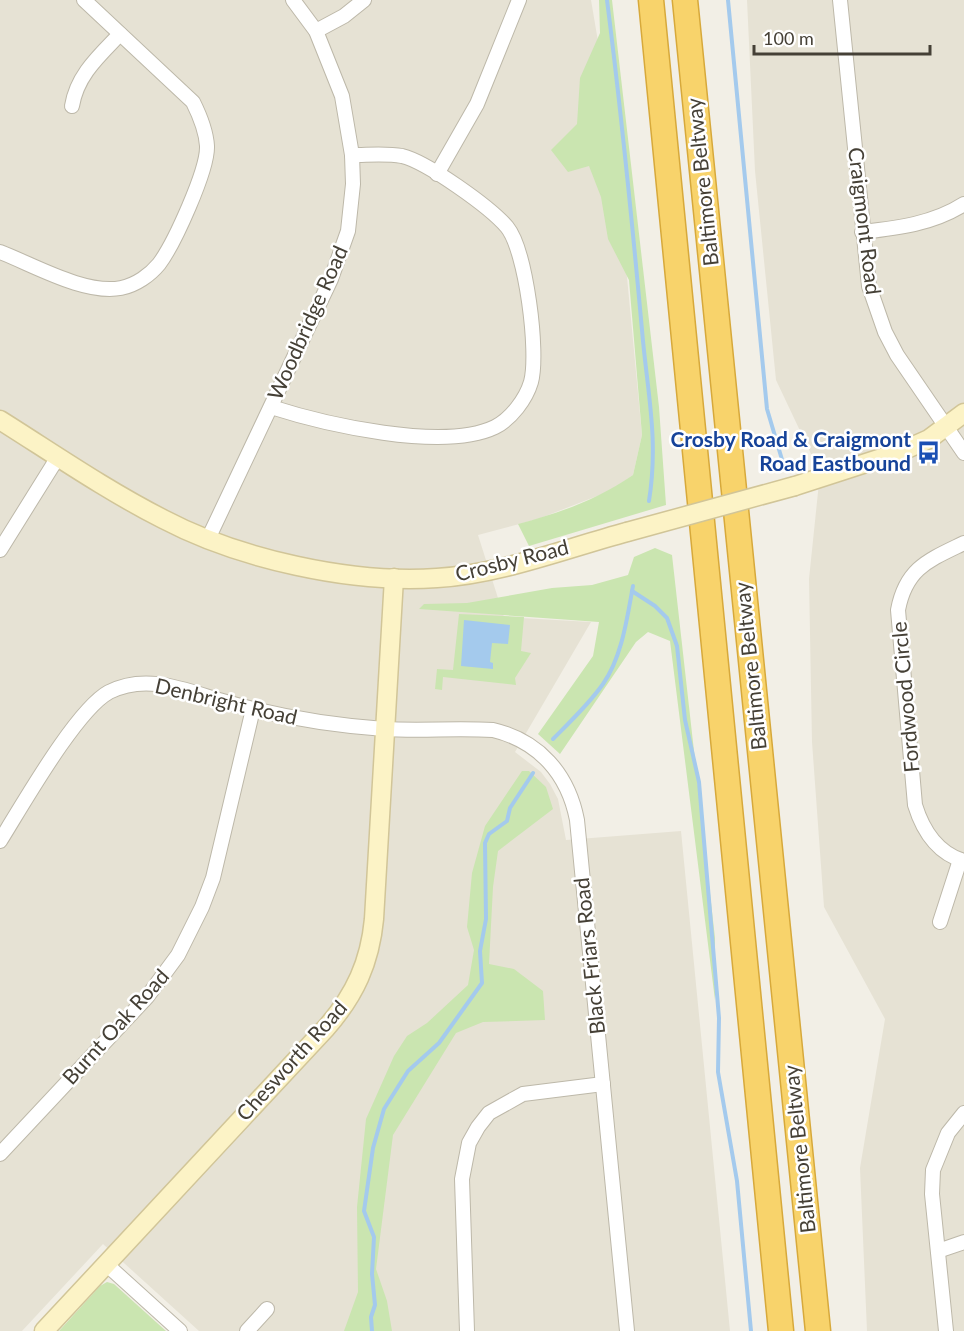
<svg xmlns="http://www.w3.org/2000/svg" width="964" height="1331" viewBox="0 0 964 1331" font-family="Lato,sans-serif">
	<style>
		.residential { fill: #e6e2d4 }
		.green { fill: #cae5b0 }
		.water { fill: #a4caed }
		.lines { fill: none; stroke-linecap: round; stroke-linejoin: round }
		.stream { stroke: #a4caed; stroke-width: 4 }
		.street-casing { stroke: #bdb8a9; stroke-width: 16 }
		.secondary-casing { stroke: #d1c598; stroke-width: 21 }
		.highway-casing { stroke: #d7a93b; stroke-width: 27 }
		.street { stroke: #fff; stroke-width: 14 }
		.secondary { stroke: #fcf3c6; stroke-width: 18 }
		.highway { stroke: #f8d36b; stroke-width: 24 }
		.secondary-bridge-casing { stroke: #d1c598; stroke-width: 21; stroke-linecap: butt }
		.secondary-bridge { stroke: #fcf3c6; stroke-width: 18 }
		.labels { text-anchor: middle; stroke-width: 5; stroke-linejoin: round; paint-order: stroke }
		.street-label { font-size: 21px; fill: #454036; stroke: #fff }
		.transit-label { font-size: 21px; font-weight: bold; fill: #164399; stroke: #fff; text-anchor: end }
	</style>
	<rect width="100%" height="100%" fill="#f2efe6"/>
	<!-- residential -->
	<g class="residential">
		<path d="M0 0H591L613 130 642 435 633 475 610 491 538 519 478 535 504 617 591 622 515 752 541 772 550 784 558 799 566 840 681 831 730 1331H199L103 1244 22 1331H0Z"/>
		<path d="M747 0H964V1331H867L860 1168 885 1019 824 907 812 742 809 579 820 473 776 380 755 171Z"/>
	</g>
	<!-- green -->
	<g class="green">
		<path d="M599 0H612L659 407 666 505 529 546 518 524C559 513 597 500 633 475L642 435 629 280 608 239 601 197 589 166 568 172 551 150 577 124 580 78 600 33Z"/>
		<path d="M655 548 672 555 715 938V1000L670 641 648 632 636 642 560 754 538 734 593 656 599 622 419 609 424 604 467 603 552 588 592 585 628 575 634 557Z"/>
		<path d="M459 614 524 617 521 651 531 653 515 678 516 685 443 677 442 690 435 689 437 669 453 670Z"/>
		<path d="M522 771H529L546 787 553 809 498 851 493 887 489 964 514 969 543 991 545 1020 483 1022 456 1033 393 1135 376 1269 387 1301 392 1331H344L358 1292 357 1207 366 1119 394 1056 407 1036 427 1023 468 985 474 950 467 927 472 873 485 826Z"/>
		<path d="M107 1282 114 1284 166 1331H59L100 1286Z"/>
	</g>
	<!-- water -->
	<path class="water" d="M464 620 510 625 508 644 492 643 490 662 493 663V669L461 666Z"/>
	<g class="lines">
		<!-- stream -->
		<g class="stream">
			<path d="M607 0C621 110 632 220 642 330 647 391 659 438 649 501"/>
			<path d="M728 0 767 409 783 463"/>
			<path d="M632 591 655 606 667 618 677 646 685 720 699 782 719 1018 718 1072 737 1181 751 1331"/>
			<path d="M553 739C570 722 589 704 603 684 622 657 627 618 633 586"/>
			<path d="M372 1331 371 1317 375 1305 372 1274 374 1237 364 1211 373 1148 384 1109 408 1071 439 1043 482 983 480 951 486 919 485 843 489 834 507 821 510 808 533 773"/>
		</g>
		<defs>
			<g id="street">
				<path d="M840 0 869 286 885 332 897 355 964 453"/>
				<path d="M316 31 344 16 364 0"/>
				<path d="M72 106C77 75 99 56 120 34"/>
				<path d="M437 174 477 104 519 0"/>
				<path d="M862 232C897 228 933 224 964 204"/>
				<path d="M0 252C34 265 85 295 121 288 136 285 150 275 159 264 174 244 208 170 207 146 206 130 200 116 193 102L84 0"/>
				<path d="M271 407C324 424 443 452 495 427 511 419 526 399 531 382 539 353 526 250 507 227 490 207 427 162 402 156 386 153 368 155 352 155"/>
				<path d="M208 539 331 279 348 231 353 184 352 155 342 96 316 31 293 0"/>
				<path d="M964 543C929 560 906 568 898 610L915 805C923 831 937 853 964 861"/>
				<path d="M0 550 58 457"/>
				<path d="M0 841C22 806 76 710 109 692 144 674 180 688 215 699 270 715 327 725 384 729 420 731 457 728 493 730 539 741 568 774 577 820L627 1331"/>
				<path d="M940 922 960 860"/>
				<path d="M0 1154 147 997 178 955 202 907 213 878 253 709"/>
				<path d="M938 1251 964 1242"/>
				<path d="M106 1264 180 1331"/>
				<path d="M247 1331 267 1309"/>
				<path d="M467 1331 462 1179 469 1143 478 1127 489 1113 523 1094 603 1084"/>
				<path d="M946 1331 932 1194 933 1170 948 1133 964 1113"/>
			</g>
			<g id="secondary">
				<path d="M0 420C54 454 106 490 163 519 239 559 351 584 437 578 501 574 564 549 627 532"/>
				<path d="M795 486 900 452 929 439 964 413"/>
				<path d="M44 1331 326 1028C355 995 370 962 374 919L394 578"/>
			</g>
			<g id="highway">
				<path d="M651 0 781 1331"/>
				<path d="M685 0 818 1331"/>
			</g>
		</defs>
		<!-- street casing -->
		<use href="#street" class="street-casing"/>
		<!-- secondary casing -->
		<use href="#secondary" class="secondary-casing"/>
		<!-- highway casing -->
		<use href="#highway" class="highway-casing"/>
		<!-- street -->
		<use href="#street" class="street"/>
		<!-- secondary -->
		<use href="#secondary" class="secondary"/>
		<!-- highway -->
		<use href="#highway" class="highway"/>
		<defs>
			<path id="secondary-bridge" d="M627 532 795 486"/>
		</defs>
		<!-- secondary-bridge casing -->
		<use href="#secondary-bridge" class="secondary-bridge-casing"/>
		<!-- secondary-bridge -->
		<use href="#secondary-bridge" class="secondary-bridge"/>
	</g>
	<!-- icons -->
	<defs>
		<symbol id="bus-bare" viewBox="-9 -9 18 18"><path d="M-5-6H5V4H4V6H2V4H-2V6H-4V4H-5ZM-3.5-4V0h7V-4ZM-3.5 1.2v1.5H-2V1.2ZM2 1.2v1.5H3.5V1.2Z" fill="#1a4fb4" stroke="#fff" stroke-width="2.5" paint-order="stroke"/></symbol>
	</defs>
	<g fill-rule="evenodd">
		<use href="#bus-bare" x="912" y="436" width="33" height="33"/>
	</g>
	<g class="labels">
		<!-- street labels -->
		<g class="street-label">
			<text transform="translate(703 182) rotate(-96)" y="7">Baltimore Beltway</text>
			<text transform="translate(864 221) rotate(83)" y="7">Craigmont Road</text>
			<text transform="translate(308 323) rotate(-66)" y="7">Woodbridge Road</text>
			<text transform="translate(512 561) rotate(-14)" y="7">Crosby Road</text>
			<text transform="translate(751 666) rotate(-96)" y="7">Baltimore Beltway</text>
			<text transform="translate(906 697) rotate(-95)" y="7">Fordwood Circle</text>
			<text transform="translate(226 702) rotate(13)" y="7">Denbright Road</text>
			<text transform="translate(590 956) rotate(-96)" y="7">Black Friars Road</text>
			<text transform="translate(116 1027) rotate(-48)" y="7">Burnt Oak Road</text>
			<text transform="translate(292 1061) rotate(-48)" y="7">Chesworth Road</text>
			<text transform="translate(800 1149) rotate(-96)" y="7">Baltimore Beltway</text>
		</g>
		<!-- transit labels -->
		<g class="transit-label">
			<text x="911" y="447">Crosby Road &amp; Craigmont<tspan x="911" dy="24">Road Eastbound</tspan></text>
		</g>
	</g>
	<!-- scale -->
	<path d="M754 45v9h176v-9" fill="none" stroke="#454036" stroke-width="3"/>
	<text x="763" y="45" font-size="18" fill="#454036" stroke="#ffffff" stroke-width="4.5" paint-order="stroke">100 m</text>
</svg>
